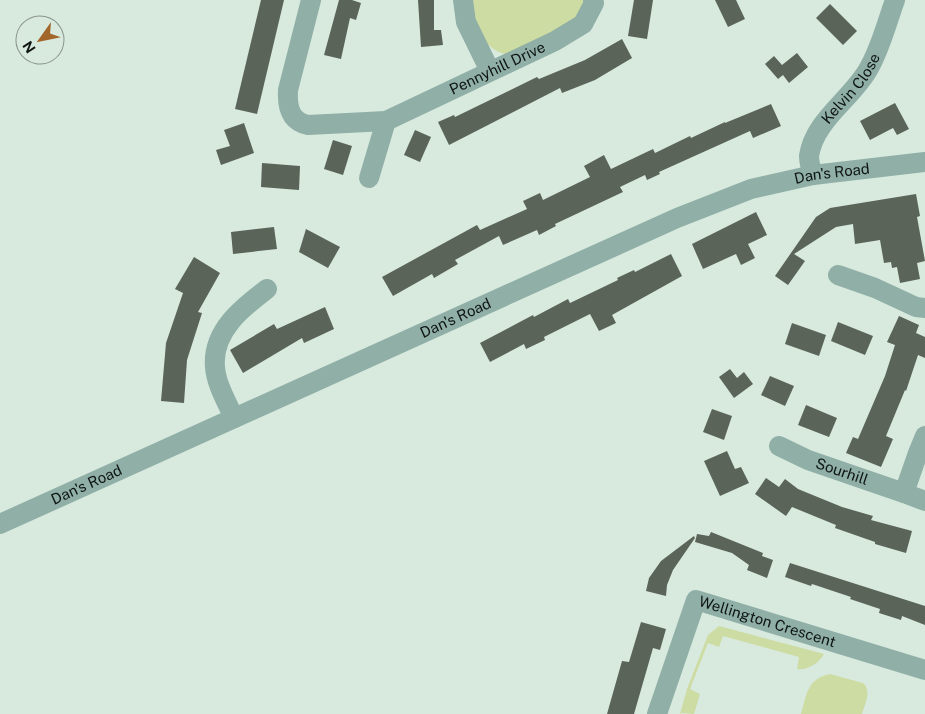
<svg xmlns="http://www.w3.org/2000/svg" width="925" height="714" viewBox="0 0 925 714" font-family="'Public Sans',sans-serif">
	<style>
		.green { fill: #cddca3 }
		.building { fill: #5a6458 }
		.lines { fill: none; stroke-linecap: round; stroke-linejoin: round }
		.minor { stroke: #8fafa7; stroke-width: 20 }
		.labels { text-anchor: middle; stroke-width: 5; stroke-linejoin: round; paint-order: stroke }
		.street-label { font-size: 15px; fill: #0f1512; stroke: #d8e9de }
	</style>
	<rect width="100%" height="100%" fill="#d8e9de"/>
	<!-- green -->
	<g class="green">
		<path d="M470 0H584L583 7 577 18 511 55C482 53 476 23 470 0Z"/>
		<path d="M719 626 824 654C819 663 807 671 797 669L799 657 723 636 719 647 708 643 690 689 700 694 694 714 682 713 680 714 687 689 708 635Z"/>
		<path d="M830 674 863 683C872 691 865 704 862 714H801C807 694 807 679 830 674Z"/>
	</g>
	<!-- building -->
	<g class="building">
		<path d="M261 0H284L257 114 235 109Z"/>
		<path d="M339 0H352L361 3 356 20 350 18 341 59 324 55Z"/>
		<path d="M418 0H434V30H441L443 45 421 47Z"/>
		<path d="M634 0H653L647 39 628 36Z"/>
		<path d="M715 0H736L745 19 728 27Z"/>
		<path d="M830 4 857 31 843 45 816 18Z"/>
		<path d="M622 39 632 58 595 80 562 93 560 88 449 145 438 122 454 115 455 117 537 77 539 79 585 60Z"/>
		<path d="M797 53 808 67 789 83 783 75 778 79 765 64 774 56 782 65Z"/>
		<path d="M895 103 909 129 897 135 893 128 870 140 860 121Z"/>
		<path d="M771 104 781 126 753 138 750 131 659 172 660 174 647 180 645 175 620 187 623 192 555 224 556 226 539 235 537 230 503 245 499 236 455 260 458 264 434 278 432 274 393 296 382 277 477 225 480 230 527 209 523 201 540 193 543 200 590 177 584 166 604 155 611 169 653 149 655 153 690 136 691 138 725 122V123Z"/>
		<path d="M244 123 254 153 221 165 216 150 230 146 224 130Z"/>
		<path d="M415 130 431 137 420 162 404 155Z"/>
		<path d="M333 140 352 146 343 175 324 169Z"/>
		<path d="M262 163 300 166 299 190 261 187Z"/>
		<path d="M916 194 920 216 917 217 925 261 917 263 920 279 900 283 897 267 892 268 891 262 884 263 880 240 855 244 853 224 836 227 794 254 805 261 788 285 775 276 816 217 830 208Z"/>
		<path d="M756 212 767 235 748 244 755 258 741 265 736 254 703 269 692 244Z"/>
		<path d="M274 227 277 249 233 254 231 232Z"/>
		<path d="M306 229 340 247 328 268 299 252Z"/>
		<path d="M671 254 682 276 612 315 616 323 599 331 590 314 544 337 545 340 526 349 524 344 490 362 480 343 533 315 534 317 568 299 570 303 618 280 617 278 634 270 635 272Z"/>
		<path d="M194 257 220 273 198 312 202 313 187 360 184 403 161 401 166 343 183 293 175 289Z"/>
		<path d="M325 307 334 329 304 343 302 338 243 373 230 350 274 324 277 329Z"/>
		<path d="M899 316 919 325 916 333 925 337V358L918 355 906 391 905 390 886 436 893 439 881 467 846 453 853 437 858 439 885 376 895 345 887 342Z"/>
		<path d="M838 322 873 336 865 355 831 341Z"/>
		<path d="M792 323 826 335 819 356 785 344Z"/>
		<path d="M730 369 737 378 744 372 753 384 734 398 719 377Z"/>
		<path d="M770 376 794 386 785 406 761 395Z"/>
		<path d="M806 405 837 418 829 437 798 425Z"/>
		<path d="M712 409 732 416 724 440 703 432Z"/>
		<path d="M727 451 735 469 741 467 749 483 720 496 704 461Z"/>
		<path d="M766 478 779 487 785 479 798 489 842 507 873 516 871 520 912 531 906 553 875 544V542L835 528 836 525 792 507 786 516 755 494Z"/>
		<path d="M711 532 763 553 762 556 773 560 767 578 747 570 749 565 732 553 695 542 697 534 709 536Z"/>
		<path d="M694 536 695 538 673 570 667 585 666 596 646 591 649 578 661 561Z"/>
		<path d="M790 563 925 606V625L902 616 901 620 879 613 880 609 850 599 851 597 812 584 811 586 785 577Z"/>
		<path d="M641 622 666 629 660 650 653 648 634 714H607L622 661 629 662Z"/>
	</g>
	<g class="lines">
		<!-- minor -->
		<g class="minor">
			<path id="s1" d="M311 0 288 90C287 107 290 121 308 125L386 121 555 41 583 24 594 3 593 0"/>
			<path d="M463 0 466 22 490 71"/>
			<path id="s2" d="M813 175C811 169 809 162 809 156 814 120 853 98 869 68 881 47 887 22 895 0"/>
			<path d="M369 178 386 121"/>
			<path d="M838 275 875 288 916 307 925 308"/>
			<path d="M234 418C227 402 216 384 215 367 212 331 242 308 267 289"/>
			<path d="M925 436 918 453 904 493 925 501"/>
			<path id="s3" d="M779 446 808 460 904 493"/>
			<path id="s4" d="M0 524 677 218 751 189 813 175 925 162"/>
			<path id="s5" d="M657 714 696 600 925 670"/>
		</g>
	</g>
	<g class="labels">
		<!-- street labels -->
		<g class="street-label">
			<text dy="5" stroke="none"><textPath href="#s1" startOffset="339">Pennyhill Drive</textPath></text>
			<text dy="5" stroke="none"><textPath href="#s2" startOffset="100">Kelvin Close</textPath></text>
			<text dy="5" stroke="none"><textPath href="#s4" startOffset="905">Dan's Road</textPath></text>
			<text dy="5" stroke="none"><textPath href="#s4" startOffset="500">Dan's Road</textPath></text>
			<text dy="5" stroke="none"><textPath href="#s3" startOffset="68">Sourhill</textPath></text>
			<text dy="5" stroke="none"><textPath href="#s4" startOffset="95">Dan's Road</textPath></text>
			<text dy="5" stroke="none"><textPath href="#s5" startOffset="195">Wellington Crescent</textPath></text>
		</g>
	</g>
	<!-- north arrow -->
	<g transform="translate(40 40) rotate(237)"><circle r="24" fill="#d8e9de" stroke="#88948c"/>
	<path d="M0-4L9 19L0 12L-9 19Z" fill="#a2652a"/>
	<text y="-8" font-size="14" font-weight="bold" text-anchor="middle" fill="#0f1512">N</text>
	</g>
</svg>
